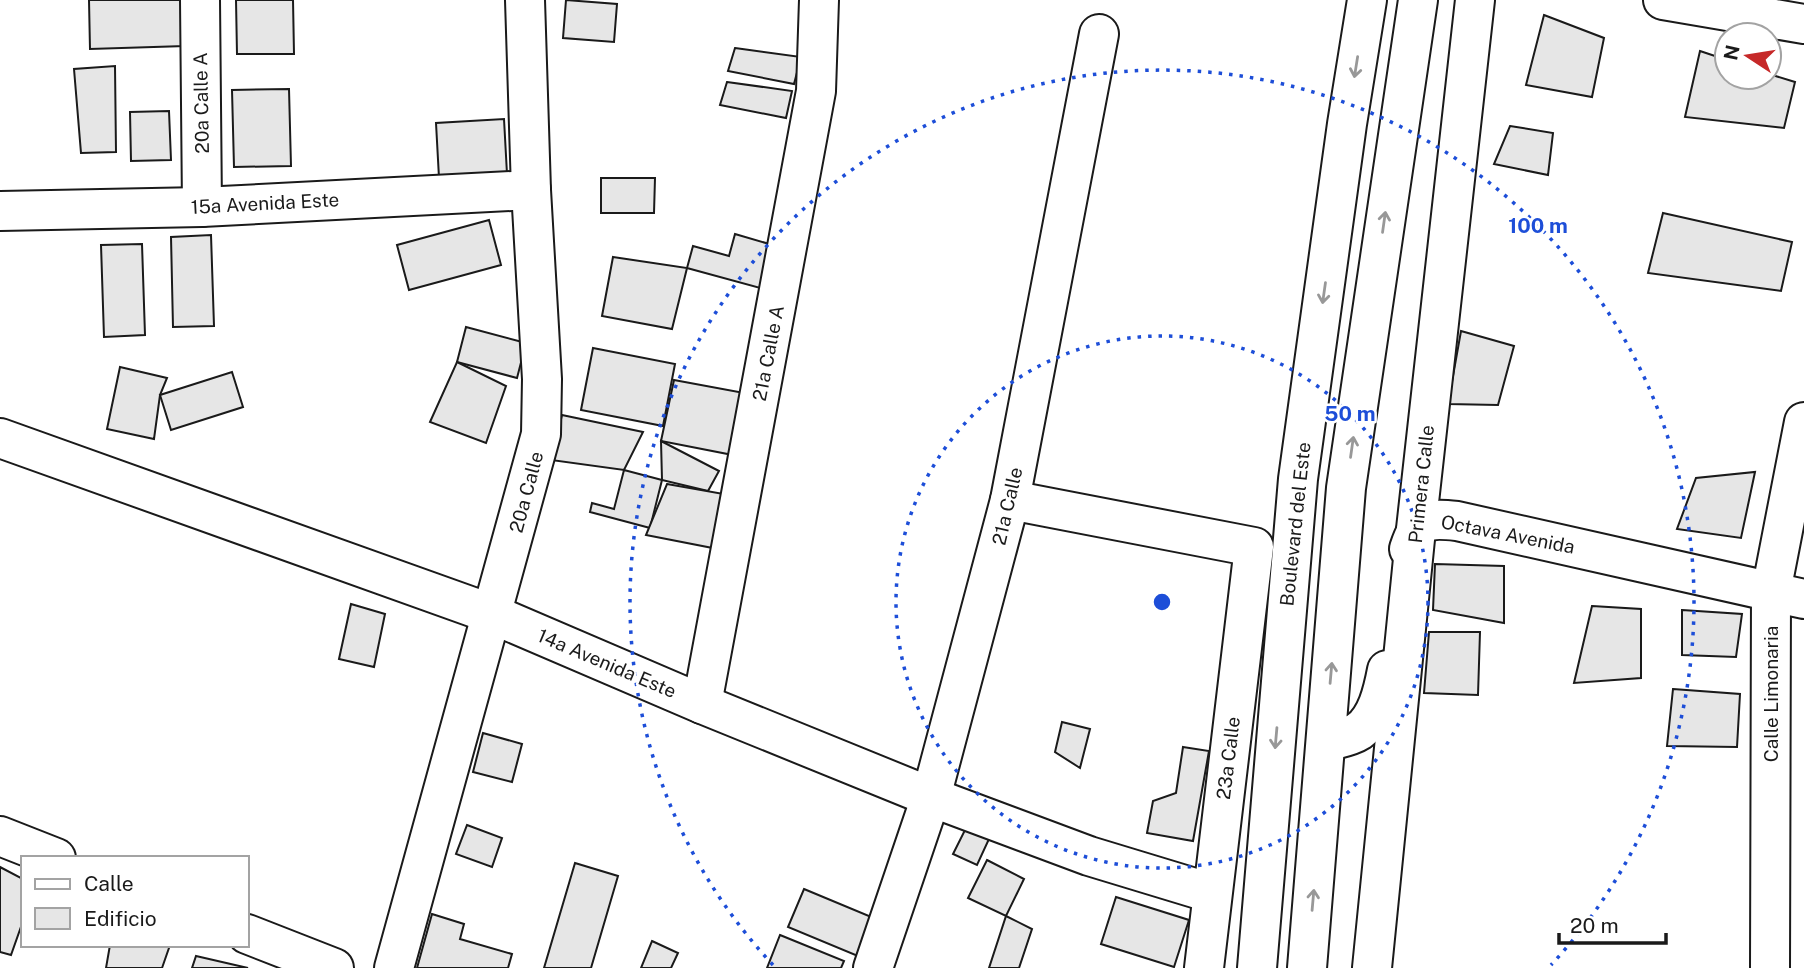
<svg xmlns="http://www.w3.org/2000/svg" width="1804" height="968" viewBox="0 0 1804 968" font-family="'Public Sans',sans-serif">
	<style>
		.building { fill: #e6e6e6; stroke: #1a1a1a; stroke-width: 2 }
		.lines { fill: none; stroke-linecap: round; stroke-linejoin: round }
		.minor-casing { stroke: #1a1a1a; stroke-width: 42 }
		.major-casing { stroke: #1a1a1a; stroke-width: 42 }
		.minor { stroke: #fff; stroke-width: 38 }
		.major { stroke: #fff; stroke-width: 38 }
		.oneway { stroke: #989898 }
		.ring { fill: none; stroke: #1d4ed8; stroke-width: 3.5; stroke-dasharray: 3.5 7 }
		.labels { text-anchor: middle; stroke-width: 5; stroke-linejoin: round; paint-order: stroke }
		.street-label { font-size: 19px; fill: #1a1a1a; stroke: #fff }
		.centre { fill: #1d4ed8; stroke: #fff; stroke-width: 3.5 }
		.ring-label { font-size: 21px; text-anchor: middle; font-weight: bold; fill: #1d4ed8; stroke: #fff; stroke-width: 5; stroke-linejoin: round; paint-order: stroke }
	</style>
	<rect width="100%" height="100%" fill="#fff"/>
	<!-- building -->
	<g class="building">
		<path d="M89 0H184L185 46 90 49Z"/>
		<path d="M236 0H293L294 54H237Z"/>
		<path d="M566 0 617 4 614 42 563 38Z"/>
		<path d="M1544 15 1604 38 1592 97 1526 85Z"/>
		<path d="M735 48 801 57 794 84 728 71Z"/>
		<path d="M1700 51 1727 60V77H1769V74L1795 82 1784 128 1685 117Z"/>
		<path d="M115 66 116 152 81 153 74 69Z"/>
		<path d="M727 82 792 91 786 118 720 105Z"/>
		<path d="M289 89 291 166 234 167 232 90Z"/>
		<path d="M169 111 171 160 131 161 130 112Z"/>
		<path d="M504 119 507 174 439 178 436 123Z"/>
		<path d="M1510 126 1553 133 1548 175 1494 164Z"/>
		<path d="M601 178H655L654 213H601Z"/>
		<path d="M1663 213 1792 242 1781 291 1648 273Z"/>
		<path d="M489 220 501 265 409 290 397 245Z"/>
		<path d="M735 234 783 248 771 291 687 268 693 246 729 256Z"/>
		<path d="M211 235 214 326 173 327 171 237Z"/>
		<path d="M142 244 145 335 104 337 101 245Z"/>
		<path d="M613 257 687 268 672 329 602 316Z"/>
		<path d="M466 327 526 343 517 378 457 362Z"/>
		<path d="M1461 331 1514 346 1498 405 1448 404Z"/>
		<path d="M593 348 675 364 663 426 581 410Z"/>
		<path d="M457 362 506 386 486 443 430 422Z"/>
		<path d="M120 367 167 378 160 395 154 439 107 429Z"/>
		<path d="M232 372 243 407 171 430 160 395Z"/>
		<path d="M674 380 755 395 743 457 661 441Z"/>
		<path d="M562 415 643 432 624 470 551 460Z"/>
		<path d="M661 441 719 471 708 491 662 480Z"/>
		<path d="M624 470 662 480 650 528 590 512 592 503 614 509Z"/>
		<path d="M1755 472 1741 538 1677 529 1696 478Z"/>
		<path d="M667 484 735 496 728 551 646 535Z"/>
		<path d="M1435 564 1504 566V623L1433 610Z"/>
		<path d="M351 604 385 614 374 667 339 659Z"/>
		<path d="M1592 606 1641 609V678L1574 683Z"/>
		<path d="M1682 610 1742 614 1736 657 1682 655Z"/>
		<path d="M1429 632H1480L1478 695 1424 693Z"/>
		<path d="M1673 689 1740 694 1737 747 1667 746Z"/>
		<path d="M1062 722 1090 729 1080 768 1055 752Z"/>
		<path d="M483 733 522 744 512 782 473 772Z"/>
		<path d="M1183 747 1209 751 1193 841 1147 833 1153 801 1176 793Z"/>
		<path d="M467 825 502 838 492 867 456 854Z"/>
		<path d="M966 828 989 839 977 865 953 854Z"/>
		<path d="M987 860 1024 879 1006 916 968 898Z"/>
		<path d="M575 863 618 876 591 968H544Z"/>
		<path d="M0 867 23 879V921L11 955 0 952Z"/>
		<path d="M804 889 881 921 865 959 788 927Z"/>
		<path d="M1116 897 1189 920 1174 967 1101 944Z"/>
		<path d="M432 914 464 924 460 939 512 954 508 968H417Z"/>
		<path d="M1006 916 1032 929 1019 968H989Z"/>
		<path d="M780 935 844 961 841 968H767Z"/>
		<path d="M652 941 678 953 671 968H641Z"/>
		<path d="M110 945H170L162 968H106Z"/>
		<path d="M196 956 248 968H192Z"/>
	</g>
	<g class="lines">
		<defs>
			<g id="minor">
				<path d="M200 0 202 207"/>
				<path d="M1663 0 1804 24"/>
				<path d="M0 211 202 207 531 190"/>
				<path d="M0 438 492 614 702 704 931 797 1089 856 1211 893"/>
				<path d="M1010 500 1254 547 1204 968"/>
				<path d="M1409 549C1419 519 1427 518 1457 521L1804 599"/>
				<path d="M702 704 816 91 819 0"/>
				<path d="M1326 742C1336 739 1350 737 1359 731 1377 718 1383 691 1387 670"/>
				<path d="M0 836 56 858"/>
				<path d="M247 934 334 968"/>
				<path d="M394 968 541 434 542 379 531 190 525 0"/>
				<path d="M873 968 931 797 1010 500 1099 34"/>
				<path d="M1372 968 1416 529 1475 0"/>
				<path d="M1770 968 1771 592 1804 422"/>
			</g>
			<g id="major">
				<path d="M1257 968 1298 479 1347 124 1367 0"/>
				<path d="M1307 968 1346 488 1418 0"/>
			</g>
		</defs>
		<!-- minor casing -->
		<use href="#minor" class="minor-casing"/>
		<!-- major casing -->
		<use href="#major" class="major-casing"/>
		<!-- minor -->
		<use href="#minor" class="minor"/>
		<!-- major -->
		<use href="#major" class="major"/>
	</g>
	<!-- one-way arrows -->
	<defs><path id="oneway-shaft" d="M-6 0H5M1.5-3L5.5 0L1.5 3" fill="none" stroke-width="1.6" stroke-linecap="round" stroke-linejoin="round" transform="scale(1.75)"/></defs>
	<g class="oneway">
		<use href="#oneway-shaft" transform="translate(1356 67) rotate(99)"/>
		<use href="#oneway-shaft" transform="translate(1384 222) rotate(-82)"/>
		<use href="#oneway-shaft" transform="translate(1324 293) rotate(98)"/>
		<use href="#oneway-shaft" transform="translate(1352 447) rotate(-82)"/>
		<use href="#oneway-shaft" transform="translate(1331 673) rotate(-85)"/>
		<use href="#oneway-shaft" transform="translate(1276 738) rotate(95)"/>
		<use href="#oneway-shaft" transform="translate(1313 900) rotate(-85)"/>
	</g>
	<!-- distance rings -->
	<g class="ring">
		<circle cx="1162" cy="602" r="266"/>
		<path d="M773 965A532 532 0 1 1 1551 965"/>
	</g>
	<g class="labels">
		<!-- street labels -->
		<g class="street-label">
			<text transform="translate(201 103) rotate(-91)" y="7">20a Calle A</text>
			<text transform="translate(265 203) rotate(-3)" y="7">15a Avenida Este</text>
			<text transform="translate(768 353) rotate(-79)" y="7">21a Calle A</text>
			<text transform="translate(1421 484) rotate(-84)" y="7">Primera Calle</text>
			<text transform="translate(526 492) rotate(-75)" y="7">20a Calle</text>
			<text transform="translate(1007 506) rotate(-77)" y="7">21a Calle</text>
			<text transform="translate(1295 524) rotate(-84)" y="7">Boulevard del Este</text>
			<text transform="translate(1508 534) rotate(11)" y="7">Octava Avenida</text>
			<text transform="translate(607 663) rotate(23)" y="7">14a Avenida Este</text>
			<text transform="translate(1771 694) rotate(-90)" y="7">Calle Limonaria</text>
			<text transform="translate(1228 758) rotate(-83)" y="7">23a Calle</text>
		</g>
	</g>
	<circle cx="1162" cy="602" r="10" class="centre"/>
	<g class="ring-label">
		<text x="1538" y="233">100 m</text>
		<text x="1350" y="421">50 m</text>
	</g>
	<!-- legend -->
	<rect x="21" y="856" width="228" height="91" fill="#ffffff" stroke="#a3a3a3" stroke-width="2"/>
	<rect x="35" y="879" width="35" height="10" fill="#ffffff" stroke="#a3a3a3" stroke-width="2"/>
	<text x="84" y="891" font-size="21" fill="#1a1a1a">Calle</text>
	<rect x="35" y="908" width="35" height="21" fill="#e6e6e6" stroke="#a3a3a3" stroke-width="2"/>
	<text x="84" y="926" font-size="21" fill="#1a1a1a">Edificio</text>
	<!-- north arrow -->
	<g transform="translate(1748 56) rotate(282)"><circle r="33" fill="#ffffff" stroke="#a3a3a3" stroke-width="2"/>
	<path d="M0-5L12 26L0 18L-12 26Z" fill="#c62828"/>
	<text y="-10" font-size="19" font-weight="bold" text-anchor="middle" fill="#1a1a1a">N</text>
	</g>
	<!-- scale -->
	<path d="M1559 933v10h107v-10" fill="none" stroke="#1a1a1a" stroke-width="3.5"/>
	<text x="1570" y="933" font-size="21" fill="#1a1a1a" stroke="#ffffff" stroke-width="5" paint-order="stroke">20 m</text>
</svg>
